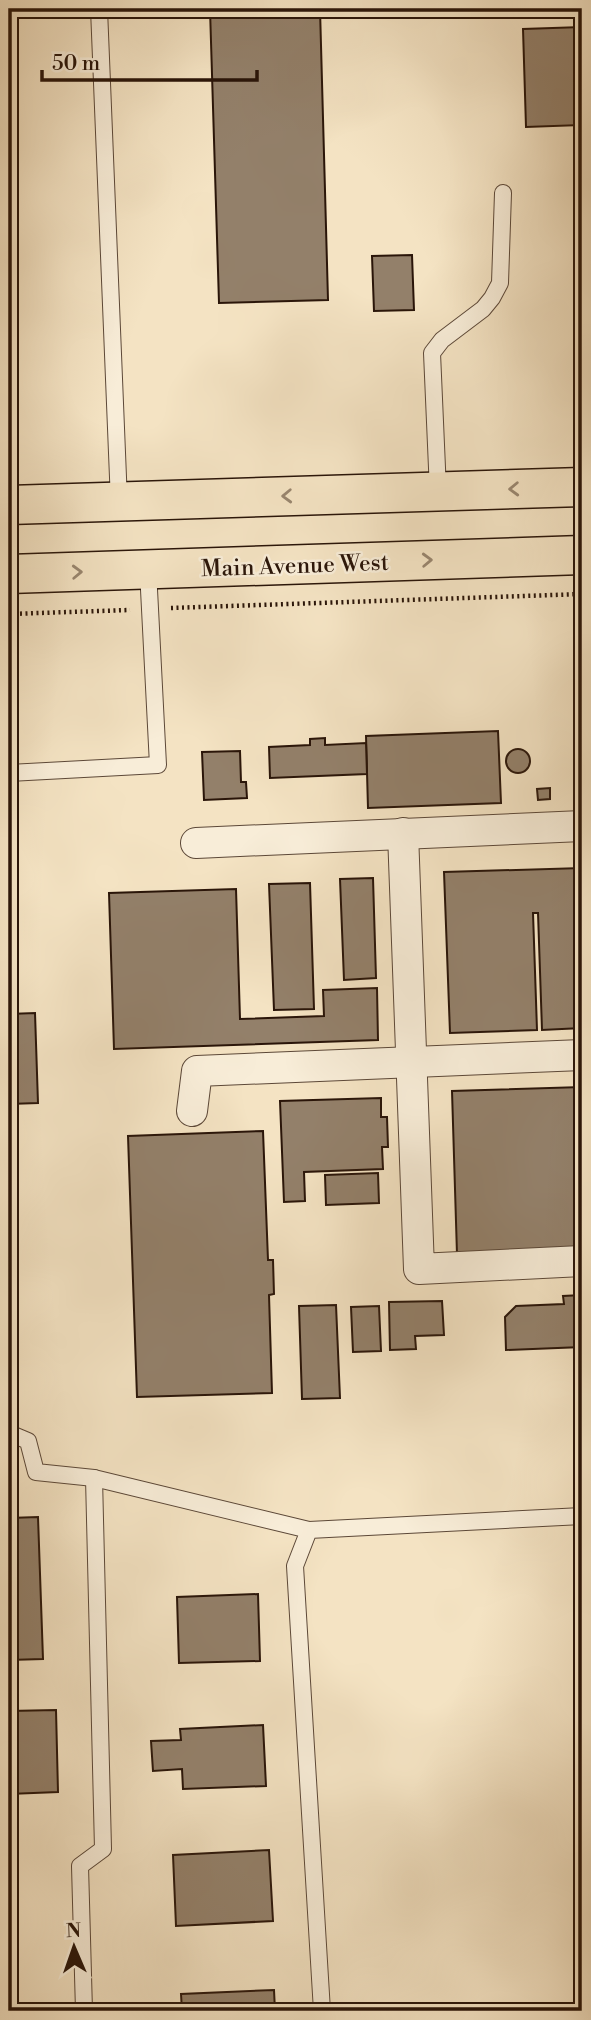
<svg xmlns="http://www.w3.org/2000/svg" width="591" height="2020" viewBox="0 0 591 2020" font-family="'Libre Bodoni',serif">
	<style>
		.building { fill: #93806a; stroke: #2a1509; stroke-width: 2 }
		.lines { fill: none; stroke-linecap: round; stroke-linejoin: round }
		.lane-casing { stroke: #5c4838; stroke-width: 18 }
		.street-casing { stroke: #5c4838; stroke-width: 32 }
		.primary-casing { stroke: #2a1509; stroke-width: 41 }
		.path { stroke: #2a1509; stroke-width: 4.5; stroke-dasharray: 2 3.5; stroke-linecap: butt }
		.lane { stroke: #f8edd8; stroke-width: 16 }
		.street { stroke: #f8edd8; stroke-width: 30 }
		.primary { stroke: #f4e3c3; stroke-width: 38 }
		.oneway { stroke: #99866f }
		.labels { text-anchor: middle; stroke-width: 5; stroke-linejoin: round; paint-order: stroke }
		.street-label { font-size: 23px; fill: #2a1509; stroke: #f8edd8 }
	</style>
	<rect width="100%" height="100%" fill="#f4e3c3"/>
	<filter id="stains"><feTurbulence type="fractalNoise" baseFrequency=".00286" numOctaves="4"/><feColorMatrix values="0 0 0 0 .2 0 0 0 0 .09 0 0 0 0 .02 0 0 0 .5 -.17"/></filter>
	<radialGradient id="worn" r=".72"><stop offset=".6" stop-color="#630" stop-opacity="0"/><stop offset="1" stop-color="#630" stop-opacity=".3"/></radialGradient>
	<!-- building -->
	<g class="building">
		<path d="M210 9H320L328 300 219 303Z"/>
		<path d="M582 27V163L581 125 526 127 523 29Z"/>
		<path d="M412 255 414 310 374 311 372 256Z"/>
		<path d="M498 731 501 803 368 808 366 736Z"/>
		<path d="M325 738V745L366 743 367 774 270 778 269 747 310 745V739Z"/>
		<circle cx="518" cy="761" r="12"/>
		<path d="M240 751 241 782H246L247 798 204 800 202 752Z"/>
		<path d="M550 788V799L538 800 537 789Z"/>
		<path d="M582 868V1028L542 1030 538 913H533L537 1030 450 1033 444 872Z"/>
		<path d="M373 878 376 978 344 980 340 879Z"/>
		<path d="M310 883 314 1009 274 1010 269 884Z"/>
		<path d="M236 889 240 1019 324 1016 323 990 377 988 378 1040 114 1049 109 893Z"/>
		<path d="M35 1013 38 1103 9 1104V1014Z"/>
		<path d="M582 1087V1250L457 1254 452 1091Z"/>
		<path d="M381 1098V1117H387L388 1147H382L383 1169 304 1172 305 1201 284 1202 280 1101Z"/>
		<path d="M263 1131 268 1260H273L274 1294 269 1295 272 1393 137 1397 128 1136Z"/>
		<path d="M378 1173 379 1203 326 1205 325 1175Z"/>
		<path d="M582 1295V1347L506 1350 505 1317 516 1306 564 1304 563 1296Z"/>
		<path d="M442 1301 444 1335 415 1336 416 1349 390 1350 389 1302Z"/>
		<path d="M336 1305 340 1398 302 1399 299 1306Z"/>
		<path d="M379 1306 381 1351 353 1352 351 1307Z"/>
		<path d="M38 1517 43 1659 9 1660V1518Z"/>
		<path d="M258 1594 260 1661 179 1663 177 1597Z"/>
		<path d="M56 1710 58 1792 9 1794V1711Z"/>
		<path d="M263 1725 266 1786 183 1789 182 1769 153 1771 151 1741 181 1740 180 1729Z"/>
		<path d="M269 1850 273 1921 176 1926 173 1855Z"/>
		<path d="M274 1990 275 2011H182L181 1994Z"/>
	</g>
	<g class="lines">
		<defs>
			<g id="lane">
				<path d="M99 9 119 502"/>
				<path d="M438 491 432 353 442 340 483 309 492 298 500 283 503 193"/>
				<path d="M9 773 158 765 148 570"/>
				<path d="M9 1433 28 1441 36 1472 94 1478 309 1530"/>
				<path d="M84 2011 80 1866 103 1849 94 1478"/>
				<path d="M322 2011 295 1566 309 1530 582 1516"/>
			</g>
			<g id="street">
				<path d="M403 833 419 1269 582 1261"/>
				<path d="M196 843 582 826"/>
				<path d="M192 1111 197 1071 582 1055"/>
			</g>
			<g id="primary">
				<path d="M9 505 582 487"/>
				<path d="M9 574 582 555"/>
			</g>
		</defs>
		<!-- lane casing -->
		<use href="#lane" class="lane-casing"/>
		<!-- street casing -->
		<use href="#street" class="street-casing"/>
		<!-- primary casing -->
		<use href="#primary" class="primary-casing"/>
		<!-- path -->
		<g class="path">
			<path d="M171 608 582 594"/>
			<path d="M9 614 130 610"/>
		</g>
		<!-- lane -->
		<use href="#lane" class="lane"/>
		<!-- street -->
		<use href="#street" class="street"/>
		<!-- primary -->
		<use href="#primary" class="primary"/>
	</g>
	<!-- one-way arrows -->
	<defs><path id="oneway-chevron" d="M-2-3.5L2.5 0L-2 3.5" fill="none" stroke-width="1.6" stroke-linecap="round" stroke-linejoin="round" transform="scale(1.75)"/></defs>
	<g class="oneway">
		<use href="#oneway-chevron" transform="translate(514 489) rotate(178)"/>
		<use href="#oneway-chevron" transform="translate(287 496) rotate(178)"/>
		<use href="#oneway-chevron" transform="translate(427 560) rotate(-2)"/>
		<use href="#oneway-chevron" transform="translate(77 572) rotate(-2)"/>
	</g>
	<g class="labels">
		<!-- street labels -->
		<g class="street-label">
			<text transform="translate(295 565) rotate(-2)" y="8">Main Avenue West</text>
		</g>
	</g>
	<!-- margin -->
	<rect width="591" height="2020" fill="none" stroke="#f4e3c3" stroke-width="35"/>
	<rect x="10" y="10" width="570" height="1999" fill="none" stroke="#2a1509" stroke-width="3.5"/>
	<rect x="18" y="18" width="556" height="1985" fill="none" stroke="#2a1509" stroke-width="2"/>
	<!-- north arrow -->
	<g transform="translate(74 1947) rotate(358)" stroke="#f8edd8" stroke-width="5" paint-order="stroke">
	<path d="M0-5L12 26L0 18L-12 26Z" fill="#2a1509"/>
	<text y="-10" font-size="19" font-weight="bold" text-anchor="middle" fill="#2a1509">N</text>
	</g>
	<!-- scale -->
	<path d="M42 70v10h215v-10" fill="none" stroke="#2a1509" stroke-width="3.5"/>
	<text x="52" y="70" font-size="21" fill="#2a1509" stroke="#f8edd8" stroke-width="5" paint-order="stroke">50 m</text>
	<rect width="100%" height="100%" filter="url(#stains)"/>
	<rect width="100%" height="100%" fill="url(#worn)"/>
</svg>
